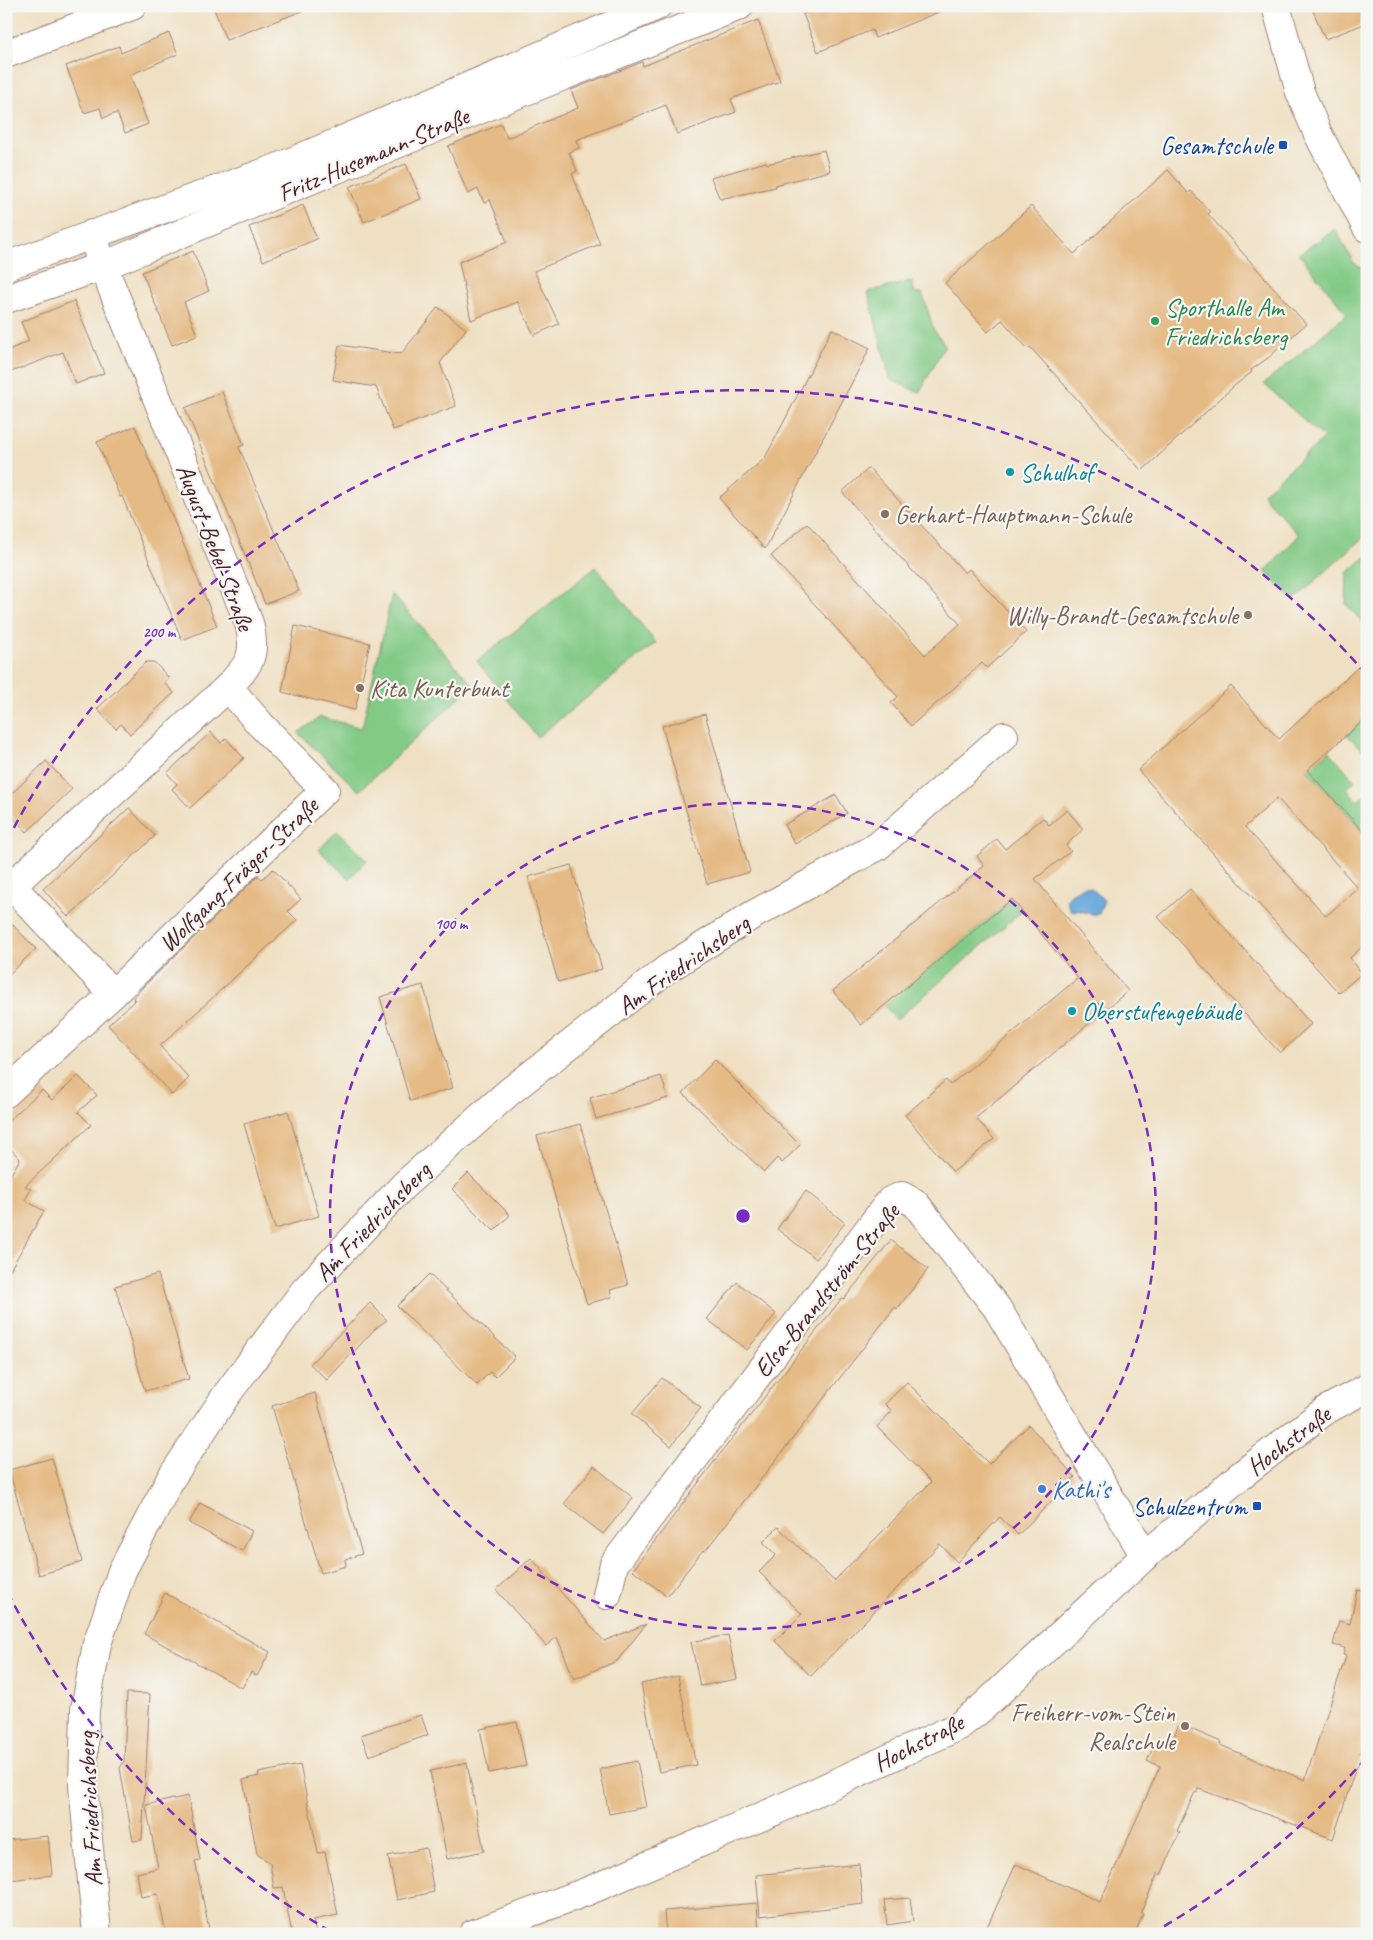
<svg xmlns="http://www.w3.org/2000/svg" width="1373" height="1940" viewBox="0 0 1373 1940" font-family="Caveat,sans-serif">
	<style>
		.green { fill: #83ca86; stroke: #667458 }
		.water { fill: #68a8db; stroke: #596483 }
		.building { fill: #e5ba84; fill-rule: evenodd }
		.lines { fill: none; stroke-linecap: round; stroke-linejoin: round }
		.minor-casing { stroke: #9c8077; stroke-width: 30 }
		.tertiary-casing { stroke: #9c8077; stroke-width: 30 }
		.minor { stroke: #fff; stroke-width: 28 }
		.tertiary { stroke: #fff; stroke-width: 28 }
		.ring { fill: none; stroke: #7b2cbf; stroke-width: 2.5; stroke-dasharray: 9 6 }
		.transit-dot { fill: #1a4fb4; stroke: #f6f6f2; stroke-width: 2 }
		.leisure-dot { fill: #2e9e5b; stroke: #f6f6f2; stroke-width: 2 }
		.culture-dot { fill: #0f9aa8; stroke: #f6f6f2; stroke-width: 2 }
		.education-dot { fill: #8d6e63; stroke: #f6f6f2; stroke-width: 2 }
		.shop-dot { fill: #3f7fe0; stroke: #f6f6f2; stroke-width: 2 }
		.labels { text-anchor: middle; stroke-width: 4.5; stroke-linejoin: round; paint-order: stroke }
		.transit-label { font-size: 25px; fill: #164399; stroke: #f6f6f2; text-anchor: end }
		.street-label { font-size: 25px; fill: #4a1f2b; stroke: #f6f6f2 }
		.leisure-label { font-size: 25px; fill: #27864d; stroke: #f6f6f2; text-anchor: start }
		.culture-label { font-size: 25px; fill: #0d838f; stroke: #f6f6f2; text-anchor: start }
		.education-label { font-size: 25px; fill: #785e54; stroke: #f6f6f2; text-anchor: start }
		.shop-label { font-size: 25px; fill: #366cbe; stroke: #f6f6f2; text-anchor: start }
		.centre { fill: #7b2cbf; stroke: #f6f6f2; stroke-width: 2.5 }
		.ring-label { font-size: 15px; text-anchor: middle; font-weight: bold; fill: #7b2cbf; stroke: #f6f6f2; stroke-width: 4.5; stroke-linejoin: round; paint-order: stroke }
	</style>
	<rect width="100%" height="100%" fill="#f6f6f2"/>
	<filter id="ink" filterUnits="userSpaceOnUse"><feTurbulence type="fractalNoise" baseFrequency=".02" numOctaves="2"/><feDisplacementMap in="SourceGraphic" scale="10" xChannelSelector="R" yChannelSelector="G"/><feConvolveMatrix kernelMatrix="1 2 1 2 8 2 1 2 1" color-interpolation-filters="sRGB"/></filter>
	<filter id="wash" filterUnits="userSpaceOnUse"><feTurbulence type="fractalNoise" baseFrequency=".0096" numOctaves="4" result="noise"/><feDisplacementMap in="SourceGraphic" scale="20" xChannelSelector="R" yChannelSelector="G"/><feGaussianBlur stdDeviation="1.12" result="paint"/><feColorMatrix in="noise" values="0 0 0 0 0 0 0 0 0 0 0 0 0 0 0 0 0 1.4 0 .05"/><feComposite in="paint" operator="in"/></filter>
	<g filter="url(#wash)">
		<rect width="100%" height="100%" fill="#efe0c3"/>
		<!-- green -->
		<g class="green">
			<path d="M1335 229 1354 263 1367 272V534L1294 600 1265 572 1299 535 1262 494 1324 438 1264 384 1347 314 1299 254Z"/>
			<path d="M911 281 915 293H922L934 330 945 345 919 393 890 379 868 292Z"/>
			<path d="M1367 556V627L1346 604 1347 573Z"/>
			<path d="M596 567 656 643 537 737 477 661Z"/>
			<path d="M392 594 473 685 359 791 298 733 320 717 362 728Z"/>
			<path d="M1367 717V747L1363 751 1347 735Z"/>
			<path d="M1329 751 1355 781 1347 788 1357 801 1367 794V836L1307 770Z"/>
			<path d="M337 831 367 860 349 879 319 850Z"/>
			<path d="M1012 899 1022 911 896 1020 884 1005Z"/>
		</g>
		<!-- water -->
		<path class="water" d="M1085 886 1093 889 1104 900 1099 914C1089 916 1081 908 1071 911L1066 899 1071 894Z"/>
		<g id="blocks">
			<!-- building -->
			<g class="building">
				<path d="M213 6H310V8L226 40Z"/>
				<path d="M821 6H951V7L875 38 872 30 818 52 803 14Z"/>
				<path d="M1311 6H1367V23L1325 39Z"/>
				<path d="M758 20 780 81 731 99 736 112 677 134 666 105 576 140 579 148 569 152 577 171 572 174 600 244 534 271 559 324 534 335 518 302 471 320 459 262 507 242 490 200 484 203 478 189 468 194 448 146 501 124 507 138 578 108 571 90 642 62 643 66Z"/>
				<path d="M169 33 178 54 130 75 148 124 125 133 117 113 103 118 100 108 84 113 66 66 119 46 121 53Z"/>
				<path d="M824 150 830 171 775 185 776 187 720 199 711 178 766 162 767 164Z"/>
				<path d="M406 164 421 199 364 222 349 187Z"/>
				<path d="M1168 170 1188 193 1191 191 1210 212 1208 214 1306 324 1268 358 1251 370 1252 372 1234 386 1142 471 1030 347 1028 349 1002 320 988 332 945 283 1031 206 1074 254Z"/>
				<path d="M303 205 317 239 263 261 249 227Z"/>
				<path d="M193 251 209 291 184 302 197 335 172 345 142 272Z"/>
				<path d="M74 301 104 373 76 384 63 352 6 374V351L29 341 21 322Z"/>
				<path d="M438 307 466 329 440 363 456 406 393 430 376 387 333 380 339 345 401 354Z"/>
				<path d="M832 329 870 348 765 549 719 498 765 458Z"/>
				<path d="M222 392 244 445 239 447 299 591 265 604 185 408Z"/>
				<path d="M135 426 217 626 182 640 122 496 120 497 97 442Z"/>
				<path d="M869 468 965 573 969 569 1026 632 987 668 982 663 911 726 891 703 898 697 771 556 807 523 925 655 960 624 842 492Z"/>
				<path d="M295 626 370 643 355 710 282 692Z"/>
				<path d="M1367 659V717L1307 770 1367 836V942L1350 958 1362 973 1339 993 1138 770 1231 686 1279 739ZM1277 798 1358 888 1326 916 1245 827Z"/>
				<path d="M146 662H154L169 678 164 682 174 693 130 734 121 724 116 729 97 709Z"/>
				<path d="M705 714 750 872 707 884 662 726Z"/>
				<path d="M211 732 221 743 226 738 244 758 190 808 172 789 177 784 167 773Z"/>
				<path d="M46 761 72 789 27 832 6 810V799Z"/>
				<path d="M836 795 847 813 795 844 784 825Z"/>
				<path d="M129 808 155 836 68 917 43 889Z"/>
				<path d="M1067 810 1083 829 1066 845 1071 851 1035 879 1128 991 976 1118 994 1139 953 1172 905 1115 946 1080 950 1085 1078 978 1012 899 861 1025 833 991 984 866 977 856 997 839 1005 849 1043 818 1049 825Z"/>
				<path d="M571 865 602 969 558 982 528 877Z"/>
				<path d="M273 869 301 899 288 911 297 920 160 1046 189 1078 172 1095 108 1025 135 1000 133 998 144 986 258 876 262 879Z"/>
				<path d="M1190 889 1311 1024 1280 1053 1158 917Z"/>
				<path d="M6 918 36 949 6 977Z"/>
				<path d="M423 985 453 1088 410 1101 380 997Z"/>
				<path d="M715 1060 800 1145 782 1163 777 1158 764 1172 683 1093Z"/>
				<path d="M78 1076 97 1095 78 1112 91 1125 25 1186 31 1189 25 1200 44 1211 6 1277V1174L10 1176 20 1159 6 1144V1123L42 1090 52 1100Z"/>
				<path d="M661 1076 668 1098 596 1119 590 1098Z"/>
				<path d="M288 1111 319 1216 275 1229 244 1124Z"/>
				<path d="M580 1124 628 1285 610 1290 612 1297 587 1304 537 1136Z"/>
				<path d="M468 1173 510 1215 494 1231 452 1189Z"/>
				<path d="M806 1191 845 1223 816 1259 777 1229Z"/>
				<path d="M891 1240 928 1269 897 1309 895 1307 720 1532 705 1551 703 1550 667 1596 633 1570 717 1458 842 1298 844 1299Z"/>
				<path d="M158 1274 189 1379 145 1391 115 1286Z"/>
				<path d="M429 1274 515 1357 495 1377 490 1372 477 1385 397 1306Z"/>
				<path d="M737 1282 776 1314 747 1350 707 1319Z"/>
				<path d="M370 1303 387 1320 375 1329 327 1380 310 1364Z"/>
				<path d="M662 1378 701 1408 671 1446 632 1414Z"/>
				<path d="M907 1382 989 1464 1029 1425 1075 1477 1018 1535 1000 1517 957 1562 940 1544 811 1676 775 1641 802 1614 759 1572 776 1555 763 1542 778 1527 834 1581 931 1482 877 1427 892 1411 885 1404Z"/>
				<path d="M315 1393 362 1554 345 1559 346 1566 321 1573 272 1406Z"/>
				<path d="M52 1458 82 1562 39 1575 9 1470Z"/>
				<path d="M594 1466 633 1498 603 1534 564 1504Z"/>
				<path d="M200 1503 252 1531 242 1551 189 1523Z"/>
				<path d="M531 1558 604 1641 646 1624 617 1661 574 1679 557 1637 546 1646 496 1590Z"/>
				<path d="M1357 1590 1367 1592V1732L1360 1753 1363 1754 1354 1773 1333 1839 1199 1789 1197 1793 1195 1792 1177 1831 1180 1832 1170 1854 1161 1875 1158 1873 1141 1912 1143 1914 1135 1934H1002L987 1927 1016 1864 1100 1902 1160 1766 1147 1761 1158 1737 1171 1743 1179 1724 1221 1742 1220 1745 1305 1780 1346 1656 1343 1655 1345 1648 1333 1645 1339 1621 1350 1624Z"/>
				<path d="M165 1593 270 1652 257 1676 251 1672 242 1688 144 1634Z"/>
				<path d="M728 1635 737 1679 700 1686 691 1642Z"/>
				<path d="M678 1676 696 1765 659 1772 641 1684Z"/>
				<path d="M127 1693 150 1694 142 1840 133 1841 120 1768 124 1761Z"/>
				<path d="M421 1715 428 1735 369 1756 361 1735Z"/>
				<path d="M517 1722 526 1766 489 1773 480 1729Z"/>
				<path d="M637 1761 646 1807 609 1814 600 1769Z"/>
				<path d="M467 1763 484 1851 447 1859 430 1771Z"/>
				<path d="M300 1765 318 1853 325 1852 338 1915 313 1920 316 1934H292L283 1887 274 1888 270 1863 257 1854 243 1780 259 1776 258 1773Z"/>
				<path d="M188 1796 200 1860 195 1861 210 1934H166L158 1894 141 1897 137 1873 158 1868 146 1805Z"/>
				<path d="M48 1836 52 1875 10 1880 7 1840Z"/>
				<path d="M426 1848 434 1892 397 1900 388 1856Z"/>
				<path d="M859 1864 863 1904 760 1916 756 1875Z"/>
				<path d="M910 1898 913 1921 887 1925 884 1900Z"/>
				<path d="M757 1903 759 1934H666L664 1911Z"/>
			</g>
		</g>
	</g>
	<g filter="url(#ink)">
		<use href="#blocks" fill-opacity="0" stroke="#9c8077" stroke-width="1"/>
		<g class="lines">
			<defs>
				<g id="minor">
					<path d="M1276 6 1300 92 1317 132 1367 228"/>
					<path d="M6 54 132 6"/>
					<path d="M6 299 103 266 503 100 739 6"/>
					<path d="M6 891 228 687C250 664 257 655 249 623L103 266 92 234"/>
					<path d="M113 994 325 790 261 725 228 687"/>
					<path d="M6 1093 113 994 12 886"/>
					<path d="M607 1595 614 1564 890 1201 902 1196 915 1203 997 1308 1145 1556"/>
					<path d="M97 1934 83 1786 85 1709 97 1644 122 1571 171 1478 227 1394 305 1290 404 1185 509 1092 667 969 751 916 878 846 1004 736"/>
				</g>
				<g id="tertiary">
					<path d="M6 266 277 168 657 6"/>
					<path d="M473 1934 588 1891 777 1810 959 1726 984 1706 1145 1556 1241 1475 1326 1410 1367 1388"/>
				</g>
			</defs>
			<!-- minor casing -->
			<use href="#minor" class="minor-casing"/>
			<!-- tertiary casing -->
			<use href="#tertiary" class="tertiary-casing"/>
			<!-- minor -->
			<use href="#minor" class="minor"/>
			<!-- tertiary -->
			<use href="#tertiary" class="tertiary"/>
		</g>
	</g>
	<!-- distance rings -->
	<g class="ring">
		<circle cx="743" cy="1216" r="413"/>
		<path d="M1366 1758A826 826 0 0 1 1156 1931M330 1931A826 826 0 0 1 7 1591M7 841A826 826 0 0 1 1366 674"/>
	</g>
	<!-- markers -->
	<g class="transit-dot">
		<rect x="1278" y="140" width="10" height="10" rx="2.5"/>
		<rect x="1252" y="1501" width="10" height="10" rx="2.5"/>
	</g>
	<circle class="leisure-dot" cx="1155" cy="321" r="5"/>
	<g class="culture-dot">
		<circle cx="1010" cy="472" r="5"/>
		<circle cx="1072" cy="1011" r="5"/>
	</g>
	<g class="education-dot">
		<circle cx="885" cy="514" r="5"/>
		<circle cx="1248" cy="615" r="5"/>
		<circle cx="360" cy="688" r="5"/>
		<circle cx="1185" cy="1726" r="5"/>
	</g>
	<circle class="shop-dot" cx="1042" cy="1489" r="5"/>
	<g class="labels">
		<!-- transit labels -->
		<g class="transit-label">
			<text x="1273" y="154">Gesamtschule</text>
			<text x="1247" y="1515">Schulzentrum</text>
		</g>
		<!-- street labels -->
		<g class="street-label">
			<text transform="translate(373 154) rotate(-23)" y="9">Fritz-Husemann-Straße</text>
			<text transform="translate(216 547) rotate(69)" y="9">August-Bebel-Straße</text>
			<text transform="translate(238 874) rotate(-44)" y="9">Wolfgang-Fräger-Straße</text>
			<text transform="translate(683 964) rotate(-35)" y="9">Am Friedrichsberg</text>
			<text transform="translate(372 1221) rotate(-46)" y="9">Am Friedrichsberg</text>
			<text transform="translate(826 1290) rotate(-51)" y="9">Elsa-Brandström-Straße</text>
			<text transform="translate(1288 1440) rotate(-37)" y="9">Hochstraße</text>
			<text transform="translate(918 1742) rotate(-27)" y="9">Hochstraße</text>
			<text transform="translate(89 1809) rotate(-93)" y="9">Am Friedrichsberg</text>
		</g>
		<!-- leisure labels -->
		<g class="leisure-label">
			<text x="1165" y="316">Sporthalle Am<tspan x="1165" dy="29">Friedrichsberg</tspan></text>
		</g>
		<!-- culture labels -->
		<g class="culture-label">
			<text x="1020" y="481">Schulhof</text>
			<text x="1082" y="1020">Oberstufengebäude</text>
		</g>
		<!-- education labels -->
		<g class="education-label">
			<text x="895" y="523">Gerhart-Hauptmann-Schule</text>
			<text x="1238" y="624" text-anchor="end">Willy-Brandt-Gesamtschule</text>
			<text x="370" y="697">Kita Kunterbunt</text>
			<text x="1175" y="1721" text-anchor="end">Freiherr-vom-Stein<tspan x="1175" dy="29">Realschule</tspan></text>
		</g>
		<!-- shop labels -->
		<g class="shop-label">
			<text x="1052" y="1498">Kathi's</text>
		</g>
	</g>
	<circle cx="743" cy="1216" r="8" class="centre"/>
	<g class="ring-label">
		<text x="159" y="637">200 m</text>
		<text x="451" y="929">100 m</text>
	</g>
	<!-- margin -->
	<rect width="1373" height="1940" fill="none" stroke="#f6f6f2" stroke-width="25"/>
</svg>
